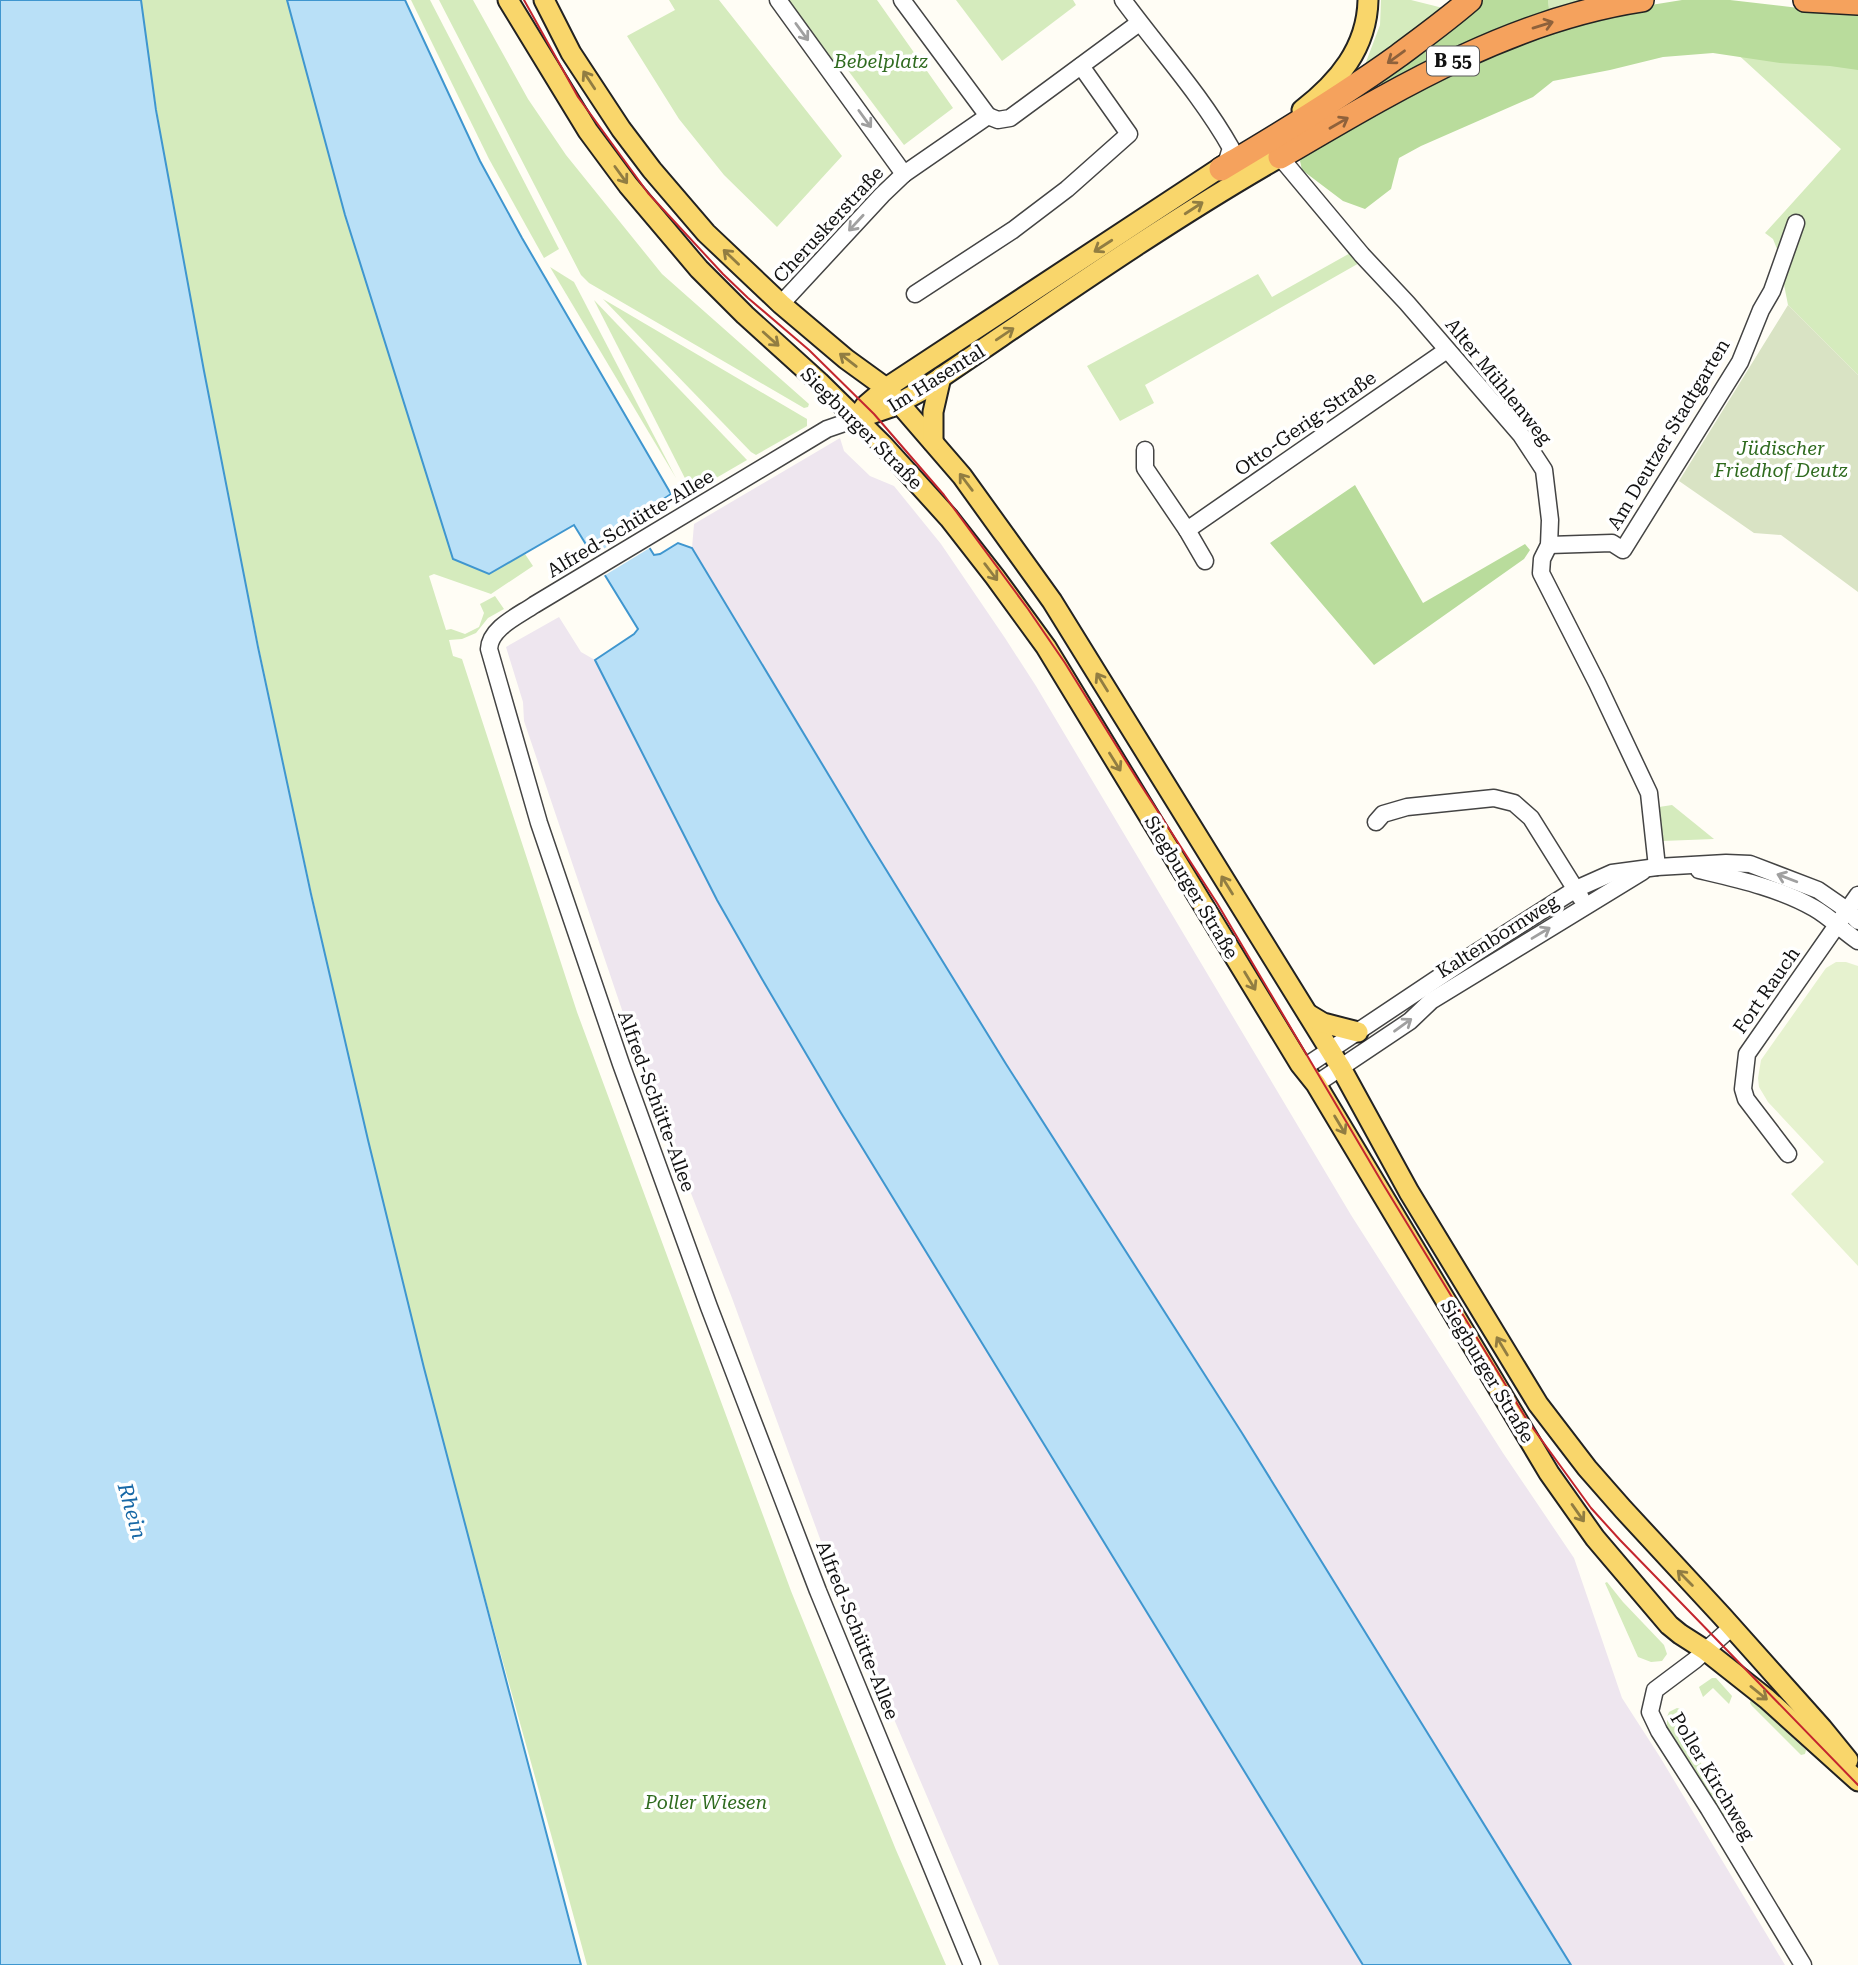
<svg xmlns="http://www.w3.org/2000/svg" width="1858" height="1965" viewBox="0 0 1858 1965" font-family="'Roboto Serif',serif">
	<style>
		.industrial { fill: #eee6ef }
		.green { fill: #d5ebbd }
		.forest { fill: #b9dc9c }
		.cemetery { fill: #d9e3c4 }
		.pitch { fill: #e6f2cf }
		.water { fill: #b9e0f7; stroke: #3f96cf; stroke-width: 2 }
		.pier { fill: #fffdf5 }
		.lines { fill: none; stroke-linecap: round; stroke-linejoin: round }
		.minor-casing { stroke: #444; stroke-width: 19 }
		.major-casing { stroke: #222; stroke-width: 23 }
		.highway-casing { stroke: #222; stroke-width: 26 }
		.minor { stroke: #fff; stroke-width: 16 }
		.major { stroke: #f9d66b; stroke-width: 19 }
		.highway { stroke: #f5a25d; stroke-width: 23 }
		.tram { stroke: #c4262e; stroke-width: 2 }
		.oneway { stroke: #8e613b }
		.oneway2 { stroke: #a0a0a0 }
		.oneway3 { stroke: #917d42 }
		.labels { text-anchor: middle; stroke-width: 7; stroke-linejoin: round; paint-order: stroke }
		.shield { fill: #fff; stroke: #585858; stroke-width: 2 }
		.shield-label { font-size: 18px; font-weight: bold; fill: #111 }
		.park-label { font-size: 19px; font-style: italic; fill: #2f6b1f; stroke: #fff }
		.street-label { font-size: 19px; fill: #111; stroke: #fff }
		.water-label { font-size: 21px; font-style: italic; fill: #1768a6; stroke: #fff }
	</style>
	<rect width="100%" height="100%" fill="#fffdf5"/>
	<!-- industrial -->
	<g class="industrial">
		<path d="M840 438 844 451 870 476 894 486 941 544 1005 638 1036 686 1351 1215 1503 1453 1574 1558 1622 1698 1660 1757 1785 1965H1571L1242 1433 1006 1064 869 842 692 548 694 524Z"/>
		<path d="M559 617 581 652 595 660 717 900 841 1113 1363 1965H999L838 1588 732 1298 640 1063 524 721 523 702 506 647Z"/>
	</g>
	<!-- green -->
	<g class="green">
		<path d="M141 0H287L345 215 453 559 489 574 525 554 533 566 491 594 434 574 429 576 446 630 451 629 465 634 479 627 484 613 480 604 495 596 504 609 488 618 476 633 462 639 449 640 453 656 462 659 577 1012 791 1591 896 1850 946 1965H587C533 1766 475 1568 424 1369 351 1077 285 784 227 489 196 326 162 164 141 0Z"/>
		<path d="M411 0H430L559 249 544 258 489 159Z"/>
		<path d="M439 0H473L528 99 566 155 662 274 809 404 808 407 804 408 589 283 581 275Z"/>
		<path d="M669 0H719L842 156 777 227 724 175 679 119 627 36 675 10Z"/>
		<path d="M783 0H877L953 108 904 145 841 61 829 64Z"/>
		<path d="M956 0H1073L1076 5 1002 61Z"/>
		<path d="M1381 0H1411L1443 8 1363 70 1380 25Z"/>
		<path d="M1548 0H1619L1550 17Z"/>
		<path d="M1733 50 1858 53V375L1788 305 1777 249 1773 239 1765 233 1841 149Z"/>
		<path d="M1352 252 1361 262 1145 385 1154 403 1120 421 1087 366 1258 274 1272 297Z"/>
		<path d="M550 267 574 282 676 478Z"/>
		<path d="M603 299 807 419V426L756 455 751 452Z"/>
		<path d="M594 300 747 460 692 492Z"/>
		<path d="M1672 805 1714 839 1662 841 1659 807Z"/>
		<path d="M1607 1582 1623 1602 1664 1645 1667 1654 1662 1661 1651 1662 1638 1657 1605 1583Z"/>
		<path d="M1712 1678H1716L1732 1696 1729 1704 1713 1688 1703 1697 1699 1687Z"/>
		<path d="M1751 1699 1806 1750 1805 1754 1801 1755 1752 1706 1750 1703Z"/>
		<path d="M1677 1708 1684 1710 1677 1721 1678 1726 1731 1812 1723 1817 1667 1730V1717L1669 1712Z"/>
	</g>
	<!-- forest -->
	<g class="forest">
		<path d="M1483 0H1548L1550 17 1385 88 1376 79Z"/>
		<path d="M1682 0H1730L1799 8 1858 11V70L1830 66 1780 63 1713 53 1663 57 1610 70 1553 81 1533 97 1421 146 1399 158 1391 189 1365 209 1343 201 1302 170 1300 161 1305 153 1472 64 1589 15Z"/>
		<path d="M1355 485 1423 603 1525 544 1530 550 1524 559 1374 665 1270 543Z"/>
	</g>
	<!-- cemetery -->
	<path class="cemetery" d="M1788 305 1858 375V592L1781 535 1754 533 1679 481Z"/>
	<!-- pitch -->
	<path class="pitch" d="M1836 962H1846L1858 966V1266L1791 1194 1824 1162 1768 1102 1759 1087 1758 1078 1761 1060 1826 968Z"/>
	<!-- water -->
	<g class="water">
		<path d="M0 0H141L156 110 204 371 258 647 311 894 368 1140 424 1368 581 1965H0Z"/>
		<path d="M287 0H405L480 161 522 238 671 494 632 520 654 555 660 554 678 543 692 548 869 842 1006 1064 1242 1433 1571 1965H1363L841 1113 762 979 717 900 595 660 634 634 638 629 574 525 489 574 453 559 345 215Z"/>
	</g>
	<!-- pier -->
	<path class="pier" d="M640 527 653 546 602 577 590 557Z"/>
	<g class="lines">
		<defs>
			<g id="minor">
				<path d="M778 0 904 174"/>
				<path d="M902 0 988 116"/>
				<path d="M1123 0C1159 49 1201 95 1231 148L1226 164"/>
				<path d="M988 116 998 120 1010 118 1139 23"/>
				<path d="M1280 157 1362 255 1407 303 1521 435 1544 470 1550 520 1549 545 1542 559 1541 573 1597 683 1649 793 1657 867"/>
				<path d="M915 294 1013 230 1067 189 1129 134 1081 66"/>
				<path d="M781 304 882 195 904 174 988 116"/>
				<path d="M856 419 827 429 534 605C518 616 490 628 489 649L539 823 621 1064 709 1307 818 1591 972 1965"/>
				<path d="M1145 450V468L1187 530 1447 350"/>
				<path d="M1187 530 1205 561"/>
				<path d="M1549 545 1612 543 1623 550 1740 362 1761 310 1772 291 1796 223"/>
				<path d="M1376 822 1383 814 1407 807 1494 798 1514 803 1531 818 1581 898"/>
				<path d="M1699 870C1737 879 1779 888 1814 908 1830 917 1843 931 1858 941"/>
				<path d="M1303 1068 1474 954 1576 889 1612 873 1657 867 1726 863 1750 864 1818 890 1847 910 1858 921"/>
				<path d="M1316 1084 1410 1021 1431 1001 1642 872"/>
				<path d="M1788 1154 1746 1099 1743 1089 1747 1054 1858 895"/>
				<path d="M1732 1627 1695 1660 1655 1690 1650 1712 1659 1731 1709 1809 1803 1965"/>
			</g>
			<g id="major">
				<path d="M508 0 588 131 628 185 699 269 745 315 819 382 882 444 949 518 995 577 1046 647 1300 1064 1316 1084 1549 1473 1595 1538 1669 1625 1680 1634 1705 1650 1767 1699 1858 1781"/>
				<path d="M544 0 571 53 621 129 652 170 706 233 781 304 846 359 886 388 962 476 1052 601 1341 1068 1409 1192 1538 1404 1587 1468 1623 1509 1722 1616 1822 1728 1848 1760"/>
				<path d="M1302 110C1338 82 1367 48 1368 0"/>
				<path d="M856 419 865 406 886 388 1232 160"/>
				<path d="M856 419 891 407 921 391C1040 311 1156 228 1280 157"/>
				<path d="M933 442V412L941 377"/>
				<path d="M1308 1014 1323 1023 1358 1032"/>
			</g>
			<g id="highway">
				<path d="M1805 0 1858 3"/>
				<path d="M1280 157C1393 91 1509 20 1642 0"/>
				<path d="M1221 169C1282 133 1341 97 1398 56 1422 38 1447 20 1470 0"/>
			</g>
		</defs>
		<!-- minor casing -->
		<use href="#minor" class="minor-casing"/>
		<!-- major casing -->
		<use href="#major" class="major-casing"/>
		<!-- highway casing -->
		<use href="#highway" class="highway-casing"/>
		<!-- minor -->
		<use href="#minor" class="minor"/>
		<!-- major -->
		<use href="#major" class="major"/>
		<!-- highway -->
		<use href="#highway" class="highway"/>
		<!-- tram -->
		<path class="tram" d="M524 0 578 97 648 193 723 274 748 298 809 350 874 414 944 495 1028 609 1065 663 1137 779 1217 903 1383 1184 1527 1420 1591 1508 1620 1540 1858 1785"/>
	</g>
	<!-- one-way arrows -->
	<defs><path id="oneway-shaft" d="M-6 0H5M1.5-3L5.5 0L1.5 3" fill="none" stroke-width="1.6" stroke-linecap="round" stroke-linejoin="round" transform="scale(1.75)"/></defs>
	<g class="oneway">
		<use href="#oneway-shaft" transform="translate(1543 25) rotate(-17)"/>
		<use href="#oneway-shaft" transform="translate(1396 57) rotate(144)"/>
		<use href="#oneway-shaft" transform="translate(1339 123) rotate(-30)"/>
	</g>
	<g class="oneway2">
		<use href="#oneway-shaft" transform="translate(802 32) rotate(54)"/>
		<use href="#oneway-shaft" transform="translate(865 119) rotate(54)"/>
		<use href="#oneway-shaft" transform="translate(856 223) rotate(133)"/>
		<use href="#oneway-shaft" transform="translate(1787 878) rotate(-159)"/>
		<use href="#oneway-shaft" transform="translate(1541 933) rotate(-31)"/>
		<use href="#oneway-shaft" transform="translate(1403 1025) rotate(-36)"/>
	</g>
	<g class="oneway3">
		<use href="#oneway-shaft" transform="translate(589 80) rotate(-123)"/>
		<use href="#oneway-shaft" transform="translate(621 175) rotate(54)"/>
		<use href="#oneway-shaft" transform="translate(1194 208) rotate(-33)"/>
		<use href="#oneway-shaft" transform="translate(1103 246) rotate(147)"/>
		<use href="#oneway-shaft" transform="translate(731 257) rotate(-136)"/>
		<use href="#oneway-shaft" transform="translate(1005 334) rotate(-34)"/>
		<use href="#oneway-shaft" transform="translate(771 339) rotate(42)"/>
		<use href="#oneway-shaft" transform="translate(848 360) rotate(-142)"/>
		<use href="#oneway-shaft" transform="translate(966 482) rotate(-127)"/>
		<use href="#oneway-shaft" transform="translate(991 572) rotate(53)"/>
		<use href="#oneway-shaft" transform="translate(1102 682) rotate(-122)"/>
		<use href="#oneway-shaft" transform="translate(1115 762) rotate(58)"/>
		<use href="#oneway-shaft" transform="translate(1227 885) rotate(-122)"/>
		<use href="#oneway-shaft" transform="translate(1250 981) rotate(59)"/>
		<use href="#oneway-shaft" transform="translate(1340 1125) rotate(59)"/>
		<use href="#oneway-shaft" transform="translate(1502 1346) rotate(-121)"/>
		<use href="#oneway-shaft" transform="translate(1578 1513) rotate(55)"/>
		<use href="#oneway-shaft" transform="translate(1685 1578) rotate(-135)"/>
		<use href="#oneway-shaft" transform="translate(1759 1693) rotate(39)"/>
	</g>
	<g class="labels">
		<!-- shield labels -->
		<rect class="shield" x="1427" y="46.5" width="52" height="29" rx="5"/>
		<g class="shield-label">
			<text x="1453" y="67">B 55</text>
		</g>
		<!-- park labels -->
		<g class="park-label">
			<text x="881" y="68">Bebelplatz</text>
			<text x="1781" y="455">Jüdischer<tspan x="1781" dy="22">Friedhof Deutz</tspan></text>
			<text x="706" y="1809">Poller Wiesen</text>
		</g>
		<!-- street labels -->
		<g class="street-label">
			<text transform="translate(828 224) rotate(-47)" y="7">Cheruskerstraße</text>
			<text transform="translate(936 378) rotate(-32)" y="7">Im Hasental</text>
			<text transform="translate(1499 381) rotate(51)" y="7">Alter Mühlenweg</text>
			<text transform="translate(1305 423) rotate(-35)" y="7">Otto-Gerig-Straße</text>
			<text transform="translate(862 428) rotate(45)" y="7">Siegburger Straße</text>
			<text transform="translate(1668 434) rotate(-59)" y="7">Am Deutzer Stadtgarten</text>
			<text transform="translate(630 523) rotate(-31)" y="7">Alfred-Schütte-Allee</text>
			<text transform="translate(1192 887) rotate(59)" y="7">Siegburger Straße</text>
			<text transform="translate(1497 936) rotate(-32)" y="7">Kaltenbornweg</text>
			<text transform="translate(1766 990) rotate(-55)" y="7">Fort Rauch</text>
			<text transform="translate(657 1101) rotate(70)" y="7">Alfred-Schütte-Allee</text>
			<text transform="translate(1488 1371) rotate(59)" y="7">Siegburger Straße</text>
			<text transform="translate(858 1630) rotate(68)" y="7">Alfred-Schütte-Allee</text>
			<text transform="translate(1713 1776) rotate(59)" y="7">Poller Kirchweg</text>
		</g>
		<!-- water labels -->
		<g class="water-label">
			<text transform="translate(132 1511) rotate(74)" y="7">Rhein</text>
		</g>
	</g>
</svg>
